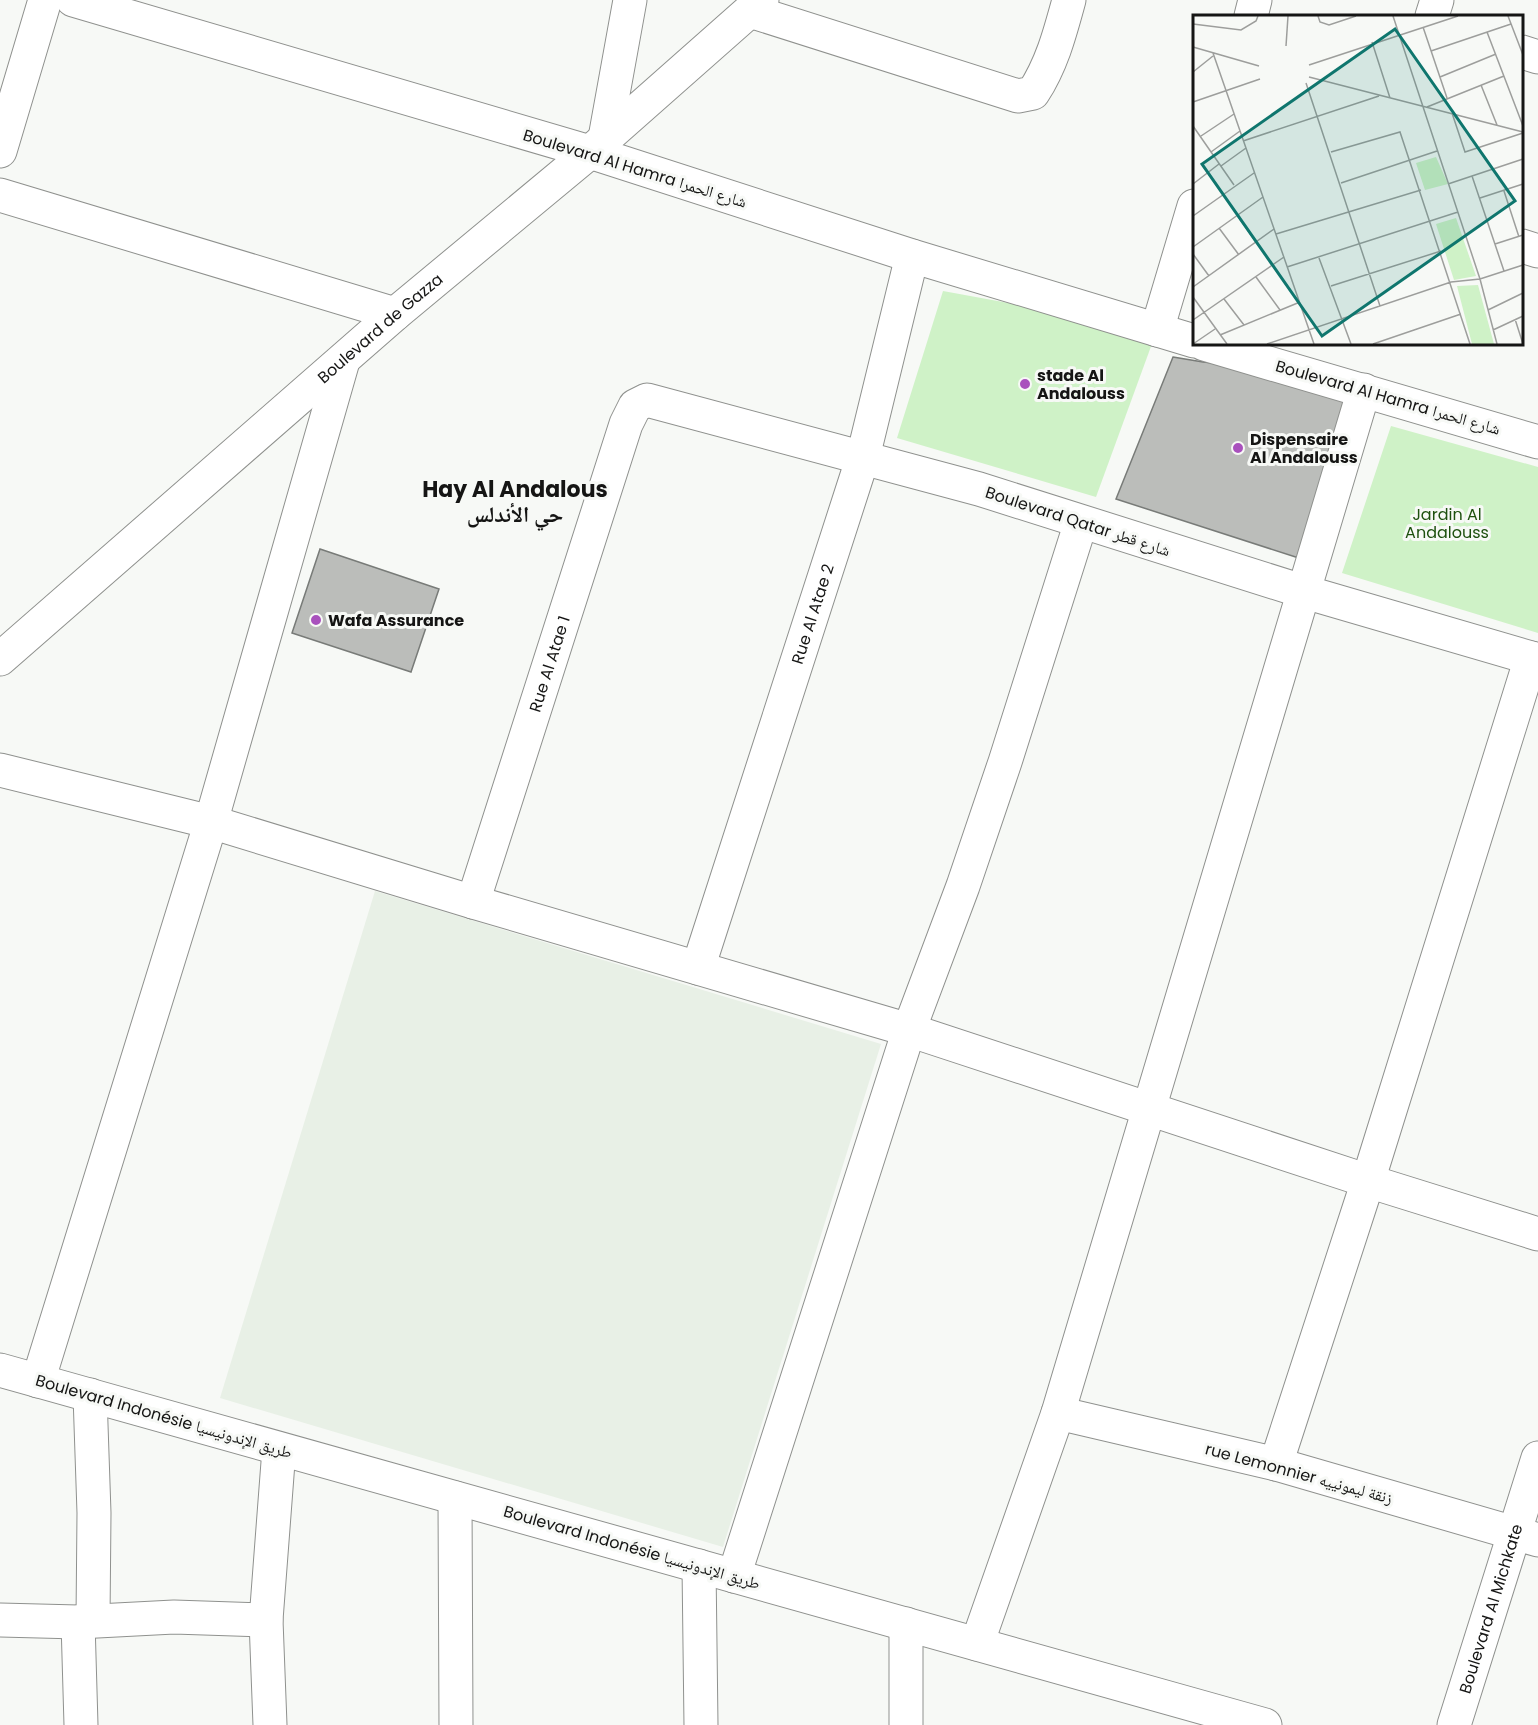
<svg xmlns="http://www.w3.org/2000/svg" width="1538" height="1725" viewBox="0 0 1538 1725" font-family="Poppins,'Noto Naskh Arabic',sans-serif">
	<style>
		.built { fill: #e8f0e6 }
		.green { fill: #cff2c7 }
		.building { fill: #bbbdba; stroke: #787b78; stroke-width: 1.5 }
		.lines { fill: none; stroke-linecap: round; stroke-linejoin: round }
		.minor-casing { stroke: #8f918e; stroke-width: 35 }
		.minor { stroke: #fff; stroke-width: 33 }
		.poi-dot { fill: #a951bd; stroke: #f7f9f6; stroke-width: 2 }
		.labels { text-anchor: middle; stroke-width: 6; stroke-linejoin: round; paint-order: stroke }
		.street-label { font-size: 16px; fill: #151514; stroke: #f7f9f6 }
		.poi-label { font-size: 16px; font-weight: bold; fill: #151514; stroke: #f7f9f6; text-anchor: start }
		.park-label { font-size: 16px; fill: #1d500e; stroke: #f7f9f6 }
		.district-label { font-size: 22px; font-weight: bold; fill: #151514; stroke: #f7f9f6 }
		.inset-road { fill: none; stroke: #9d9e9c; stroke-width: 1.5 }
		.view { fill: #0f766e; fill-opacity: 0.15; stroke: #0f766e; stroke-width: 3 }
		.inset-edge { fill: none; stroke: #151514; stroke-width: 3 }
	</style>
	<rect width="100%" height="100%" fill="#f7f9f6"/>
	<!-- built -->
	<path class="built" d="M375 891 881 1044 723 1547 220 1398Z"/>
	<!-- green -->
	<g class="green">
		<path d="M943 291 1157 330 1096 497 897 438Z"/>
		<path d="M1391 426 1538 467V633L1342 573Z"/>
	</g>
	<!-- building -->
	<g class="building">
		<path d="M1173 357 1203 362 1246 366 1355 396 1305 560 1116 499Z"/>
		<path d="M320 549 439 589 411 672 292 633Z"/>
	</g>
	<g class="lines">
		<defs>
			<g id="minor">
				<path d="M73 0 590 152 912 256 1194 341"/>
				<path d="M750 11 1018 96 1033 93C1052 64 1060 33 1069 0"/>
				<path d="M1251 16 1255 0"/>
				<path d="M1432 16 1437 0"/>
				<path d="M1522 52 1538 57"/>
				<path d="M605 138 630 0"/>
				<path d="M0 151 45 0"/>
				<path d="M0 195 395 314"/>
				<path d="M1522 246 1538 251"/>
				<path d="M1157 330 1194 206"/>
				<path d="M1204 344 1538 442"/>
				<path id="s1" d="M0 659 395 314 590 152 762 0"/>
				<path d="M0 770 211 822 473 902 909 1030 1368 1181 1538 1234"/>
				<path id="s2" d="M473 902 626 424 635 406 647 400 979 489 1305 592 1538 660"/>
				<path id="s3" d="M698 968 863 457 912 256"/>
				<path d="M0 1370 1265 1725"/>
				<path d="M38 1381 211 822 343 361"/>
				<path d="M90 1395 94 1513 93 1620"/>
				<path d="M1058 1413 1276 1464 1538 1540"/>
				<path d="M1276 1464 1368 1181 1531 658"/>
				<path d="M455 1498 456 1725"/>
				<path d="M699 1566 701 1725"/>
				<path d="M734 1576 909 1030 963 886 1005 762 1081 522"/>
				<path d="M0 1620 78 1622 174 1617 266 1620"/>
				<path d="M78 1622 81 1725"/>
				<path d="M906 1624V1725"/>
				<path d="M977 1644 1058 1413 1364 390"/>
				<path d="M270 1725 266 1620 279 1449"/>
				<path id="s4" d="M1454 1725 1538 1458"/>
			</g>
		</defs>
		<!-- minor casing -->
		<use href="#minor" class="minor-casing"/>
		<!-- minor -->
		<use href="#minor" class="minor"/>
	</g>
	<!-- markers -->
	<g class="poi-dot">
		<circle cx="1025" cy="384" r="6"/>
		<circle cx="1238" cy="448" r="6"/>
		<circle cx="316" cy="620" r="6"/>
	</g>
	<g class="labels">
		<!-- street labels -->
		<g class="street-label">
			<text transform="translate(635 168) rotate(17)" y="6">Boulevard Al Hamra شارع الحمرا</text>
			<text dy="6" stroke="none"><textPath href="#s1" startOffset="504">Boulevard de Gazza</textPath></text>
			<text transform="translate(1388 397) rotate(16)" y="6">Boulevard Al Hamra شارع الحمرا</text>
			<text transform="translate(1078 521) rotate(18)" y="6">Boulevard Qatar شارع قطر</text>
			<text dy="6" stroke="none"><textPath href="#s3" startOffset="372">Rue Al Atae 2</textPath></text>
			<text dy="6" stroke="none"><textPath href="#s2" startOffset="250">Rue Al Atae 1</textPath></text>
			<text transform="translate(164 1416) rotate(16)" y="6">Boulevard Indonésie طريق الإندونيسيا</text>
			<text transform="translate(1299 1473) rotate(15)" y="6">rue Lemonnier زنقة ليمونييه</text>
			<text transform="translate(632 1547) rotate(16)" y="6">Boulevard Indonésie طريق الإندونيسيا</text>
			<text dy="6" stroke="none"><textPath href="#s4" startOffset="122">Boulevard Al Michkate</textPath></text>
		</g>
		<!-- poi labels -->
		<g class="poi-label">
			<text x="1037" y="381">stade Al<tspan x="1037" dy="18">Andalouss</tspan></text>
			<text x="1250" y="445">Dispensaire<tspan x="1250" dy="18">Al Andalouss</tspan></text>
			<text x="328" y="626">Wafa Assurance</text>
		</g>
		<!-- park labels -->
		<g class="park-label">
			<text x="1447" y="520">Jardin Al<tspan x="1447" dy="18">Andalouss</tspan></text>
		</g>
		<!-- district labels -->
		<g class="district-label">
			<text x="515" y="497">Hay Al Andalous<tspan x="515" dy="25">حي الأندلس</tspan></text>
		</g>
	</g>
	<!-- overview -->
	<g transform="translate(1193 15)">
		<rect width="330" height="330" fill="#f7f9f6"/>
		<path d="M243 142 255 169 232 175 223 148ZM263 203 283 261 261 265 243 209ZM285 270 301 329H279L264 271Z" fill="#cff2c7"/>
		<path class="inset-road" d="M125 1 127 7 136 10 163 1M200 1 287 264 304 329M315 1 330 40M0 9 48 15 63 6 65 1M230 12 254 83M294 17 330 111M179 27 197 83M93 31 95 1M0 32 66 51M238 36 318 9M20 38 121 329M116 50 265 1M0 57 20 41M116 62 330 117M247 62 303 39M113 68 187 291M288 70 304 110M0 87 67 64M234 92 311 61M259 98 272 137 330 118M0 111 41 170M8 121 41 99M50 126 186 81M18 137 47 116M138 137 207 117 277 329M28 151 53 133M279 161 311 256M148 168 244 136M0 169 26 149M255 169 330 144M311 176 326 222M287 183 330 169M44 200 63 227M0 201 61 158M26 213 46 240M83 219 228 175M302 229 330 220M0 232 70 182M0 239 16 261M126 243 158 329M94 252 265 197M63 262 87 295M138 271 248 236M0 272 81 214M0 282 34 329M31 284 51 310M295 295 330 278M322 304 330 329M0 305 91 242M300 315 330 301M27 320 107 287M0 329 22 314M74 329 258 267 287 264 330 250M180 329 268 299"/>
		<path class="view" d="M202 14 322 186 129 321 9 149Z"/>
		<rect width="330" height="330" class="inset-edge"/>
	</g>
</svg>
